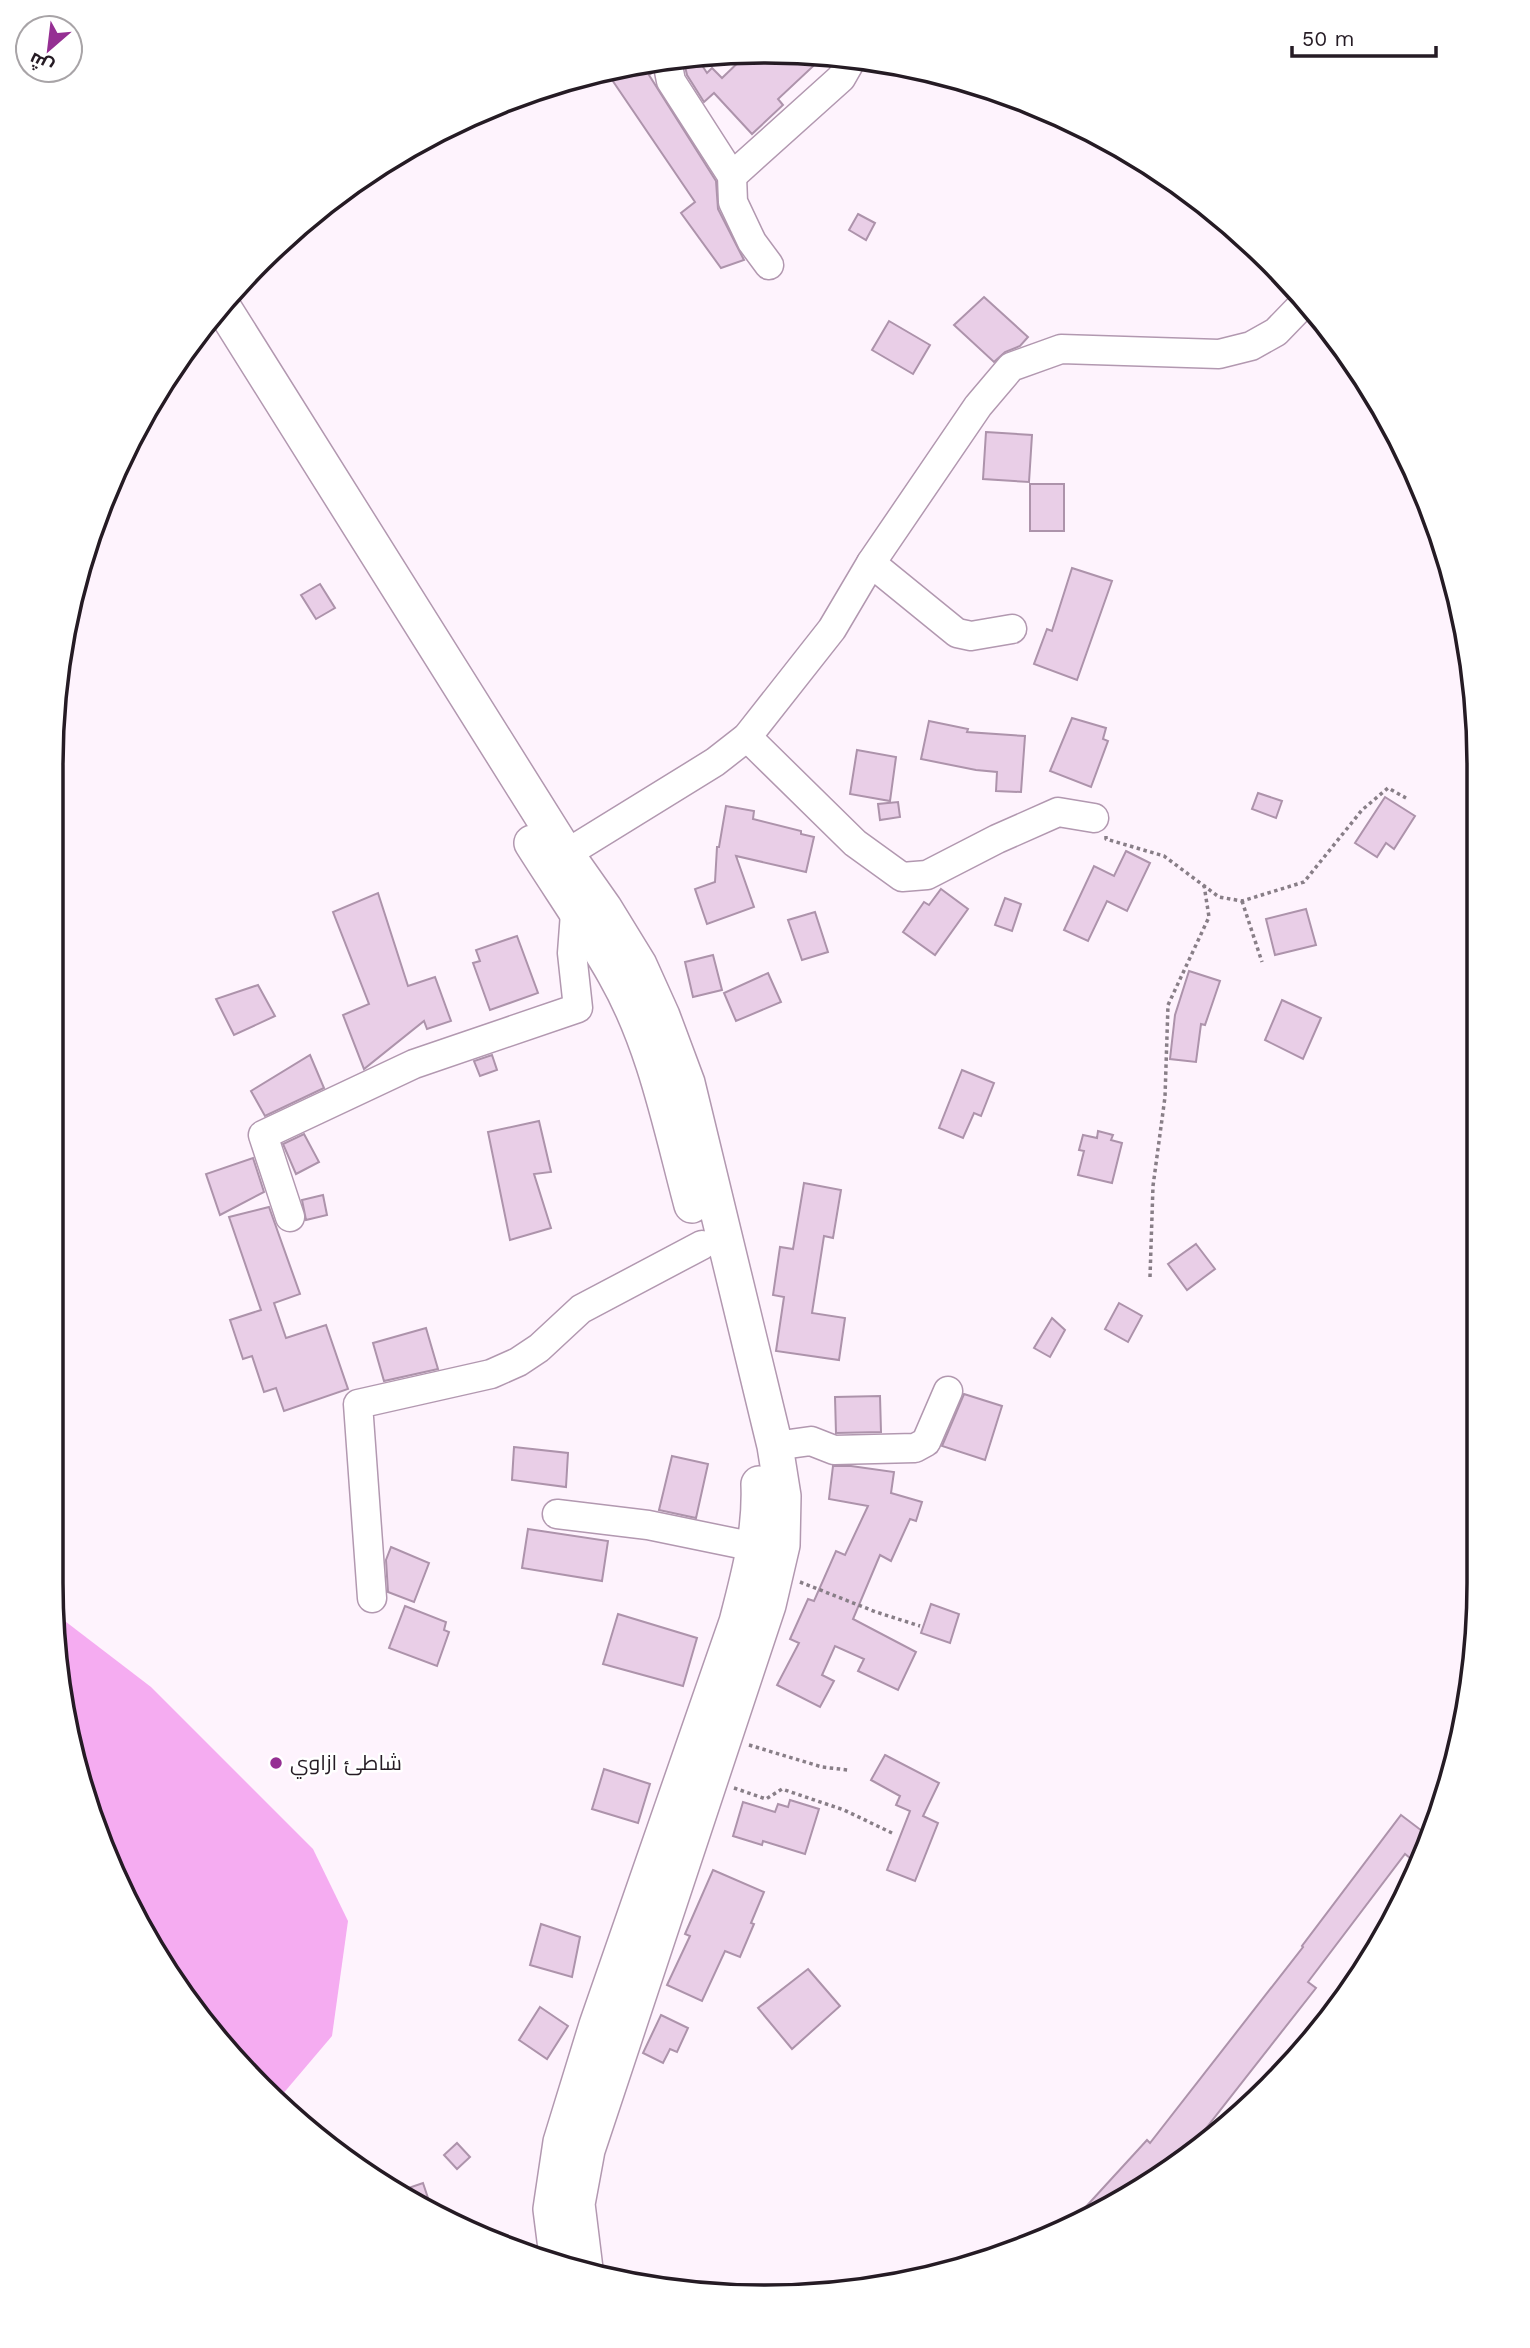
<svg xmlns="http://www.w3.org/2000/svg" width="1530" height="2348" viewBox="0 0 1530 2348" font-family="'Work Sans',Cairo,sans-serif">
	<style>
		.water { fill: #f5acf1 }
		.building { fill: #e9cee7; stroke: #ad93ab; stroke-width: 2 }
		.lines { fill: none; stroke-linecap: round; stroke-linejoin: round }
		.minor-casing { stroke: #b298b0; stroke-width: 31 }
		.major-casing { stroke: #b298b0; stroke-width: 38 }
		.path { stroke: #887e87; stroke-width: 3.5; stroke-dasharray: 3.5 3.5; stroke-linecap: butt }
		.minor { stroke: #fff; stroke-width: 28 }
		.major { stroke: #fff; stroke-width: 35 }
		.poi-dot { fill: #952f93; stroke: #fff; stroke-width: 2.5 }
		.labels { text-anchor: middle; stroke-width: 5; stroke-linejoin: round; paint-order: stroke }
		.poi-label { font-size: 21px; fill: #251b24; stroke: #fff; text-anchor: start }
		.rim { fill: none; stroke: #251b24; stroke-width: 3.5 }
	</style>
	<rect width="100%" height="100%" fill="#fef3fd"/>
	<!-- water -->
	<path class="water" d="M57 1615 151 1687 313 1849 348 1921 332 2036 276 2102 260 2088 171 1980 89 1812 57 1677Z"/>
	<!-- building -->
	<g class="building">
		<path d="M748 53 824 56 778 99 783 105 752 134 714 93 704 102 687 75 683 58 696 56 707 73 712 68 722 78Z"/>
		<path d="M651 63 652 73 649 75 716 181 718 209 744 260 721 268 681 213 695 202 606 71Z"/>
		<path d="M858 214 875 223 866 240 849 230Z"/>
		<path d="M984 297 1028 337 1020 346 1005 352 994 362 954 325Z"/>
		<path d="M889 321 930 345 913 374 872 350Z"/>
		<path d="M986 432 1032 435 1029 482 983 479Z"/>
		<rect x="1030" y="484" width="34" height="47"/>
		<path d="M1072 568 1112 581 1077 680 1034 664 1047 629 1052 631Z"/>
		<path d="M320 584 335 608 316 619 301 595Z"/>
		<path d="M1072 718 1106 728 1103 739 1108 741 1091 787 1050 771Z"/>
		<path d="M929 721 968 729 967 732 1025 736 1021 792 996 791 997 772 976 770 921 759Z"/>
		<path d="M857 750 896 757 890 801 850 794Z"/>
		<path d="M1258 793 1282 801 1276 818 1252 809Z"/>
		<path d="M1385 797 1415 816 1394 849 1386 843 1377 857 1355 843Z"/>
		<path d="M898 802 900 817 880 820 878 804Z"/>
		<path d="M726 806 754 811 753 819 801 831V834L814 837 806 872 736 856 754 907 707 924 695 889 715 882 717 847H719Z"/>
		<path d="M1126 851 1150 863 1127 911 1107 901 1088 941 1064 930 1094 866 1114 876Z"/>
		<path d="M941 889 968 909 935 955 903 932 924 902 929 905Z"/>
		<path d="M378 893 408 986 435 977 451 1021 427 1029 424 1021 364 1069 343 1015 369 1004 333 912Z"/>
		<path d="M1005 898 1021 904 1012 931 995 925Z"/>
		<path d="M1306 909 1316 945 1275 955 1266 919Z"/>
		<path d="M815 912 828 952 802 960 788 920Z"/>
		<path d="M517 936 538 993 490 1010 473 963 480 961 476 950Z"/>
		<path d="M713 955 722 990 693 997 685 962Z"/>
		<path d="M1189 971 1220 981 1205 1025 1201 1024 1196 1062 1170 1059 1175 1015Z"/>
		<path d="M768 973 781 1002 736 1021 724 993Z"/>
		<path d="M258 985 275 1016 234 1035 216 999Z"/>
		<path d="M1282 1000 1321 1018 1303 1059 1265 1040Z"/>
		<path d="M310 1055 324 1088 265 1116 251 1091Z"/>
		<path d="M492 1055 497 1070 480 1076 474 1061Z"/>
		<path d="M962 1070 994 1083 981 1116 974 1113 963 1138 939 1128Z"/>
		<path d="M539 1121 551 1172 534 1174 551 1228 510 1240 488 1132Z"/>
		<path d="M1098 1131 1113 1135 1111 1140 1122 1143 1112 1183 1078 1175 1084 1151 1079 1150 1083 1135 1097 1138Z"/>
		<path d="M304 1134 319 1162 296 1174 283 1144Z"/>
		<path d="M253 1158 264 1192 220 1215 206 1174Z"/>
		<path d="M804 1183 841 1190 833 1238 824 1236 812 1313 845 1318 839 1360 776 1351 784 1297 773 1295 780 1247 793 1249Z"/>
		<path d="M323 1195 327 1215 306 1220 302 1200Z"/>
		<path d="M269 1207 300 1294 274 1303 286 1338 326 1325 348 1389 284 1411 276 1388 264 1392 252 1356 243 1359 230 1320 261 1310 229 1217Z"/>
		<path d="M1196 1244 1215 1269 1187 1290 1168 1264Z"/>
		<path d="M1119 1303 1142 1316 1128 1342 1105 1329Z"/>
		<path d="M1052 1318 1065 1330 1050 1357 1034 1348Z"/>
		<path d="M426 1328 438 1369 384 1381 373 1343Z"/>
		<path d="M964 1394 1002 1406 985 1460 942 1446Z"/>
		<path d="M880 1396 881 1432 836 1433 835 1397Z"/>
		<path d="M514 1447 568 1453 566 1487 512 1480Z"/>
		<path d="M672 1456 708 1464 696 1518 659 1510Z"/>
		<path d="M833 1466H851L894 1472 891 1493 922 1502 916 1521 910 1519 891 1561 880 1555 853 1619 916 1652 898 1690 858 1671 864 1659 835 1646 822 1675 834 1681 820 1707 777 1685 799 1643 790 1639 808 1599 814 1601 836 1551 845 1555 868 1506 829 1499Z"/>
		<path d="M528 1529 608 1541 602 1581 522 1568Z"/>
		<path d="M391 1547 429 1563 414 1602 388 1592 386 1560Z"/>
		<path d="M931 1604 959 1614 950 1643 921 1633Z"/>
		<path d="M405 1606 446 1622 444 1630 449 1632 437 1666 389 1648Z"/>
		<path d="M618 1614 697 1638 683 1686 603 1664Z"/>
		<path d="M885 1755 939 1783 923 1816 938 1823 915 1881 887 1870 910 1811 896 1805 900 1796 871 1780Z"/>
		<path d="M604 1769 650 1784 638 1823 592 1809Z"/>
		<path d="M790 1800 819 1809 805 1854 763 1841 762 1845 733 1836 743 1802 775 1812 778 1804 788 1807Z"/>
		<path d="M1401 1815 1430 1837 1420 1866 1405 1854 1308 1982 1316 1988 1185 2155 1180 2151 1151 2183 1072 2225 1071 2223 1147 2140 1150 2143 1303 1947 1302 1946Z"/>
		<path d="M713 1870 764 1892 751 1923 754 1924 740 1957 725 1951 702 2001 667 1985 690 1936 685 1934Z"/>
		<path d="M541 1924 580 1937 572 1977 530 1965Z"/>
		<path d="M808 1969 840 2006 792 2049 758 2008Z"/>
		<path d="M540 2007 568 2026 547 2059 519 2040Z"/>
		<path d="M661 2015 688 2028 677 2052 670 2049 663 2063 643 2053Z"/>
		<path d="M457 2143 470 2157 457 2169 444 2155Z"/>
		<path d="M423 2183 433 2213 394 2193Z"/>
	</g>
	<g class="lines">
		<defs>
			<g id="minor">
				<path d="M667 61 671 81 732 176 733 202 752 242 769 265"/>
				<path d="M732 176 841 78 853 57"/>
				<path d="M871 563 957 633 971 636 1012 629"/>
				<path d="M747 737 855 843 902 877 927 875 997 839 1058 812 1094 818"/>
				<path d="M566 854 715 762 747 737 832 629 871 563 978 406 1011 367 1061 349 1219 354 1251 346 1276 332 1305 302"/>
				<path d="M290 1217 263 1135 414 1064 578 1008 572 953 575 913"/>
				<path d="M775 1446 811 1441 834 1450 915 1448 926 1442 948 1391"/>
				<path d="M557 1514 648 1525 755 1547"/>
				<path d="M372 1598 358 1404 491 1374 518 1362 539 1348 581 1309 702 1245"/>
			</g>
			<g id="major">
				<path d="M221 304 566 854 604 908 639 965 662 1016 687 1083 775 1446 783 1496 782 1545 768 1605 587 2150 577 2204 585 2269"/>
				<path d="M532 843C559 886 590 930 615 974 655 1044 671 1127 692 1205"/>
				<path d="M558 2264 551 2209 561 2142 597 2025 737 1622C749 1576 761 1532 759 1484"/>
			</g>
		</defs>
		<!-- minor casing -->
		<use href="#minor" class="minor-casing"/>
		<!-- major casing -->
		<use href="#major" class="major-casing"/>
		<!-- path -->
		<g class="path">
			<path d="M1106 836V839L1164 856 1219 897 1242 901 1304 882 1362 810 1388 788 1406 798"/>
			<path d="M1242 901 1262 962"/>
			<path d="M1150 1277 1153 1186 1165 1097 1168 1005 1209 917 1204 885"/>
			<path d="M800 1582 876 1612 920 1626"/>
			<path d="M749 1745 822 1767 848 1770"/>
			<path d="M734 1788 766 1799 782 1789 844 1810 892 1833"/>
		</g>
		<!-- minor -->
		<use href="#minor" class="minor"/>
		<!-- major -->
		<use href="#major" class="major"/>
	</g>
	<!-- markers -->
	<circle class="poi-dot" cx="276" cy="1763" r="7"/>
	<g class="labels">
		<!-- poi labels -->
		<g class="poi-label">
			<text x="290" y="1770">شاطئ ازاوي</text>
		</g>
	</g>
	<!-- crop -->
	<path d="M0 0H1530V2348H0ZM765 63H765A702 702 0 0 1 1467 765V1583A702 702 0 0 1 765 2285H765A702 702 0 0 1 63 1583V765A702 702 0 0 1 765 63Z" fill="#fff" fill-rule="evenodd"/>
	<path class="rim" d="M765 63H765A702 702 0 0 1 1467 765V1583A702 702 0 0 1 765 2285H765A702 702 0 0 1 63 1583V765A702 702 0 0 1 765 63Z"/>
	<!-- north arrow -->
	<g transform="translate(49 49) rotate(208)"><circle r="33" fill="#ffffff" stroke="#a8a4a7" stroke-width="2"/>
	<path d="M0-5L12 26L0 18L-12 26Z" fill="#952f93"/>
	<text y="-10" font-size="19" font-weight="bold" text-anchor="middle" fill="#251b24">ش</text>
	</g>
	<!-- scale -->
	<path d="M1292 46v10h144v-10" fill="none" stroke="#251b24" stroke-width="3.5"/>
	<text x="1302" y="46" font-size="21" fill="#251b24" stroke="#ffffff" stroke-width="5" paint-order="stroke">50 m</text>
</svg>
